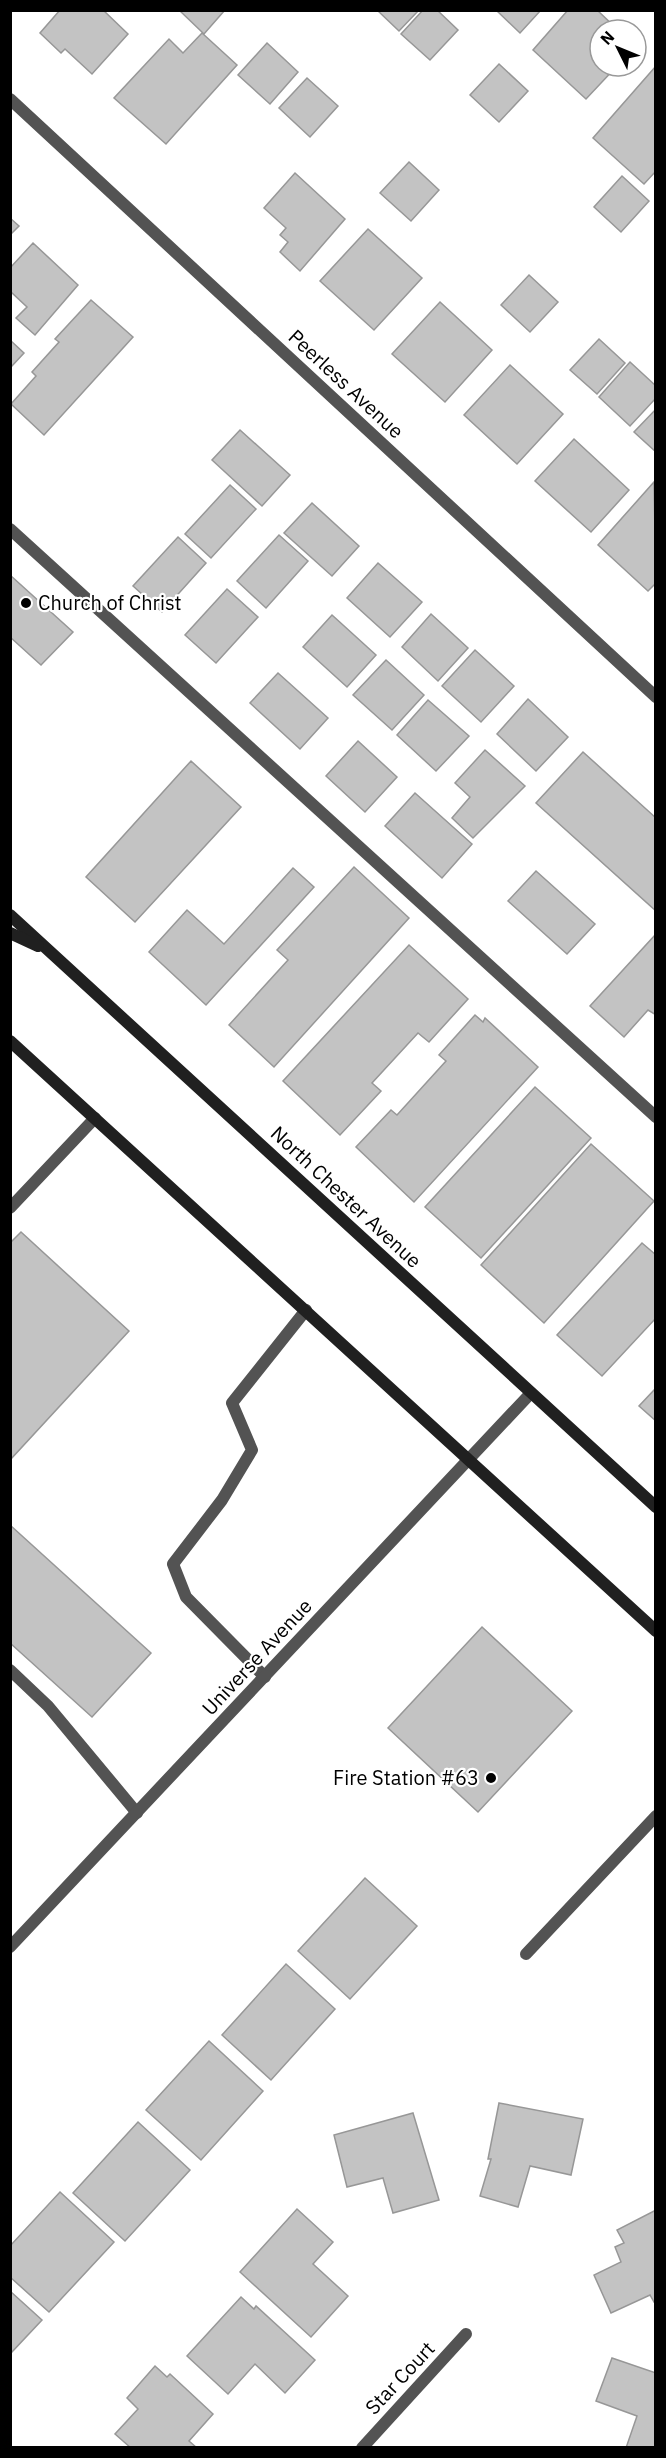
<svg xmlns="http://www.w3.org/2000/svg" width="666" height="2458" viewBox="0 0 666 2458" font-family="'IBM Plex Sans',sans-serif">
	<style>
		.building { fill: #c3c3c3; stroke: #979797; stroke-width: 1.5 }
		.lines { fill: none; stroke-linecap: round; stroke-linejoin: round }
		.service { stroke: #535353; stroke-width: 12 }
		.minor { stroke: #535353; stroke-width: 12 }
		.tertiary { stroke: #535353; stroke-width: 12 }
		.secondary { stroke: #202020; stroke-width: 12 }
		.poi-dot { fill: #000; stroke: #fff; stroke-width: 2 }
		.labels { text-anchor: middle; stroke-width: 4.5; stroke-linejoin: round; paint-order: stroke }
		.street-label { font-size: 20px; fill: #000; stroke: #fff }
		.poi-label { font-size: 20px; fill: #000; stroke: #fff; text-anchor: start }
	</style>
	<rect width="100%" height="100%" fill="#fff"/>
	<!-- building -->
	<g class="building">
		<path d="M60 10H103L128 34 92 74 65 49 61 53 40 33Z"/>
		<path d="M179 10H225L204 34Z"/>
		<path d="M377 10H419L399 31Z"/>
		<path d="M423 10H437L458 30 430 60 401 34Z"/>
		<path d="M496 10H541L520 33Z"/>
		<path d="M568 10H597L618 30H600V66H617L586 99 533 50Z"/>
		<path d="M202 33 237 65 166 144 114 98 169 39 183 53Z"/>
		<path d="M267 43 298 72 270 104 238 75Z"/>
		<path d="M499 64 528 91 499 122 470 95Z"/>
		<path d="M656 66V171L644 184 593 138Z"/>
		<path d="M307 78 338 106 310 137 279 108Z"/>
		<path d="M409 162 439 190 411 221 380 193Z"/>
		<path d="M295 173 345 219 300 271 280 252 288 242 280 235 286 228 264 208Z"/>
		<path d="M622 176 649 201 621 232 594 207Z"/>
		<path d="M10 218 19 226 10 235Z"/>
		<path d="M368 229 422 278 374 330 320 281Z"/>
		<path d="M33 243 78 285 35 335 16 318 27 307 12 293 10 294V268Z"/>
		<path d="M529 275 558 302 530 332 501 305Z"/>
		<path d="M91 300 133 337 44 435 11 404 36 376 32 372 59 342 55 339Z"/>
		<path d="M440 302 492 350 445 402 392 354Z"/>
		<path d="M599 339 625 363 597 394 570 370Z"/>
		<path d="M10 340 24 353 10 368Z"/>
		<path d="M630 362 656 386V398L630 426 599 397Z"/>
		<path d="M510 365 563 414 517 464 464 415Z"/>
		<path d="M656 409V452L634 432Z"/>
		<path d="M240 430 290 475 262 506 212 460Z"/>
		<path d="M574 439 629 490 591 532 535 481Z"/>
		<path d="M654 482 656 583 648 591 598 545Z"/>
		<path d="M230 485 256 509 211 558 185 534Z"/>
		<path d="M312 503 359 546 332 576 284 533Z"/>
		<path d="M279 535 308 561 266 608 237 581Z"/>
		<path d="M178 537 206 563 162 612 133 586Z"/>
		<path d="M378 563 422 602 390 637 347 598Z"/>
		<path d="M10 575 73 632 41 665 10 637Z"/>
		<path d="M227 589 258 617 216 663 185 635Z"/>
		<path d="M431 614 468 648 438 681 402 647Z"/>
		<path d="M332 615 376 655 347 687 303 647Z"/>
		<path d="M475 650 514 686 481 722 442 686Z"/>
		<path d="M386 660 424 695 392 730 353 695Z"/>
		<path d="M278 673 328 718 300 749 250 703Z"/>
		<path d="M528 699 568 737 536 771 497 734Z"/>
		<path d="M428 700 469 736 436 771 397 735Z"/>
		<path d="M358 741 397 777 365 812 326 776Z"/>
		<path d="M485 750 525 786 473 838 452 818 470 797 455 783Z"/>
		<path d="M583 752 656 818V911L536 803Z"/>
		<path d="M191 761 241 807 135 922 86 877Z"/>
		<path d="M415 793 472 844 442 878 385 826Z"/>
		<path d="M354 867 409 918 274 1067 229 1025 288 960 277 950Z"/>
		<path d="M293 868 314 887 206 1005 149 952 187 910 224 944Z"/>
		<path d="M536 871 595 924 567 954 508 901Z"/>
		<path d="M656 934V1015L648 1010 624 1037 590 1006Z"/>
		<path d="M409 945 468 999 429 1042 418 1033 372 1083 381 1091 340 1135 283 1081Z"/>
		<path d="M475 1015 483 1022 485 1018 538 1067 414 1202 356 1147 391 1110 397 1115 446 1061 439 1055Z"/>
		<path d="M535 1087 591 1138 481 1258 425 1207Z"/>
		<path d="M591 1144 654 1201 544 1323 481 1265Z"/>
		<path d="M21 1232 129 1331 10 1460V1243Z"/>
		<path d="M642 1243 656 1255V1318L602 1376 557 1335Z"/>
		<path d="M656 1388V1421L639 1406Z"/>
		<path d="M10 1525 151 1653 92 1717 10 1643Z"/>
		<path d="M482 1627 572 1711 478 1812 388 1728Z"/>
		<path d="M365 1878 417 1926 350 1999 298 1951Z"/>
		<path d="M286 1964 335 2009 271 2080 222 2035Z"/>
		<path d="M209 2041 263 2091 201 2160 146 2110Z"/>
		<path d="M499 2103 583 2119 571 2175 530 2166 518 2207 480 2196 491 2159H488Z"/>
		<path d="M413 2113 439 2200 393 2213 383 2178 347 2187 334 2135Z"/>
		<path d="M138 2122 190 2170 125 2241 73 2193Z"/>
		<path d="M60 2192 114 2242 49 2312 10 2277V2246Z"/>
		<path d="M297 2209 333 2242 313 2264 348 2296 311 2337 240 2272Z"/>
		<path d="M656 2210V2301L654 2302 650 2295 611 2313 594 2275 621 2262 615 2247 624 2243 617 2230Z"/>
		<path d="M10 2291 42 2320 10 2354Z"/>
		<path d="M241 2297 254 2309 256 2306 315 2360 285 2393 255 2364 228 2394 187 2356Z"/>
		<path d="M612 2358 656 2373V2448H626L637 2416 596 2401Z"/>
		<path d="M155 2366 167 2377 170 2374 213 2414 189 2441 197 2448H131L115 2434 138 2409 127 2398Z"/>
	</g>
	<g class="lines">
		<!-- service -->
		<g class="service">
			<path d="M10 529 656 1117"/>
			<path d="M10 1208 95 1118"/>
			<path d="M10 1670 48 1706 137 1813"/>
			<path d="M265 1677 186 1597 173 1564 222 1500 252 1450 232 1403 306 1310"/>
			<path d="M526 1954 656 1816"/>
		</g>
		<!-- minor -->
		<g class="minor">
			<path d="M10 99 656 697"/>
			<path d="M362 2448 466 2334"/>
		</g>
		<!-- tertiary -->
		<path class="tertiary" d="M10 1947 531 1393"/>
		<!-- secondary -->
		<g class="secondary">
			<path d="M10 915 656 1507"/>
			<path d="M10 933 38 946"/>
			<path d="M10 1041 656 1631"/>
		</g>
	</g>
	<!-- markers -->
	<g class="poi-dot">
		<circle cx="26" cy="603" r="6"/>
		<circle cx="491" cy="1778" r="6"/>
	</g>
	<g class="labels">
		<!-- street labels -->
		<g class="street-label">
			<text transform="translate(346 384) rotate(43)" y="7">Peerless Avenue</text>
			<text transform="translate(346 1197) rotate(43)" y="7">North Chester Avenue</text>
			<text transform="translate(257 1657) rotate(-47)" y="7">Universe Avenue</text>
			<text transform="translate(400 2378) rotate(-47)" y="7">Star Court</text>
		</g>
		<!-- poi labels -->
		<g class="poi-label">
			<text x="38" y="610">Church of Christ</text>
			<text x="479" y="1785" text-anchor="end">Fire Station #63</text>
		</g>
	</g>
	<!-- border -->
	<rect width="666" height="2458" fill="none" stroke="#000000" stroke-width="24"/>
	<!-- north arrow -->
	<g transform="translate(618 48) rotate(313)"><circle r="28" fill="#ffffff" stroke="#999999" stroke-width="1.5"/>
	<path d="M0-4.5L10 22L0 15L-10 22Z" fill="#000000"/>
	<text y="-9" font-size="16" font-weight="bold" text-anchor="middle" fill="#000000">N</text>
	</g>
</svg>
